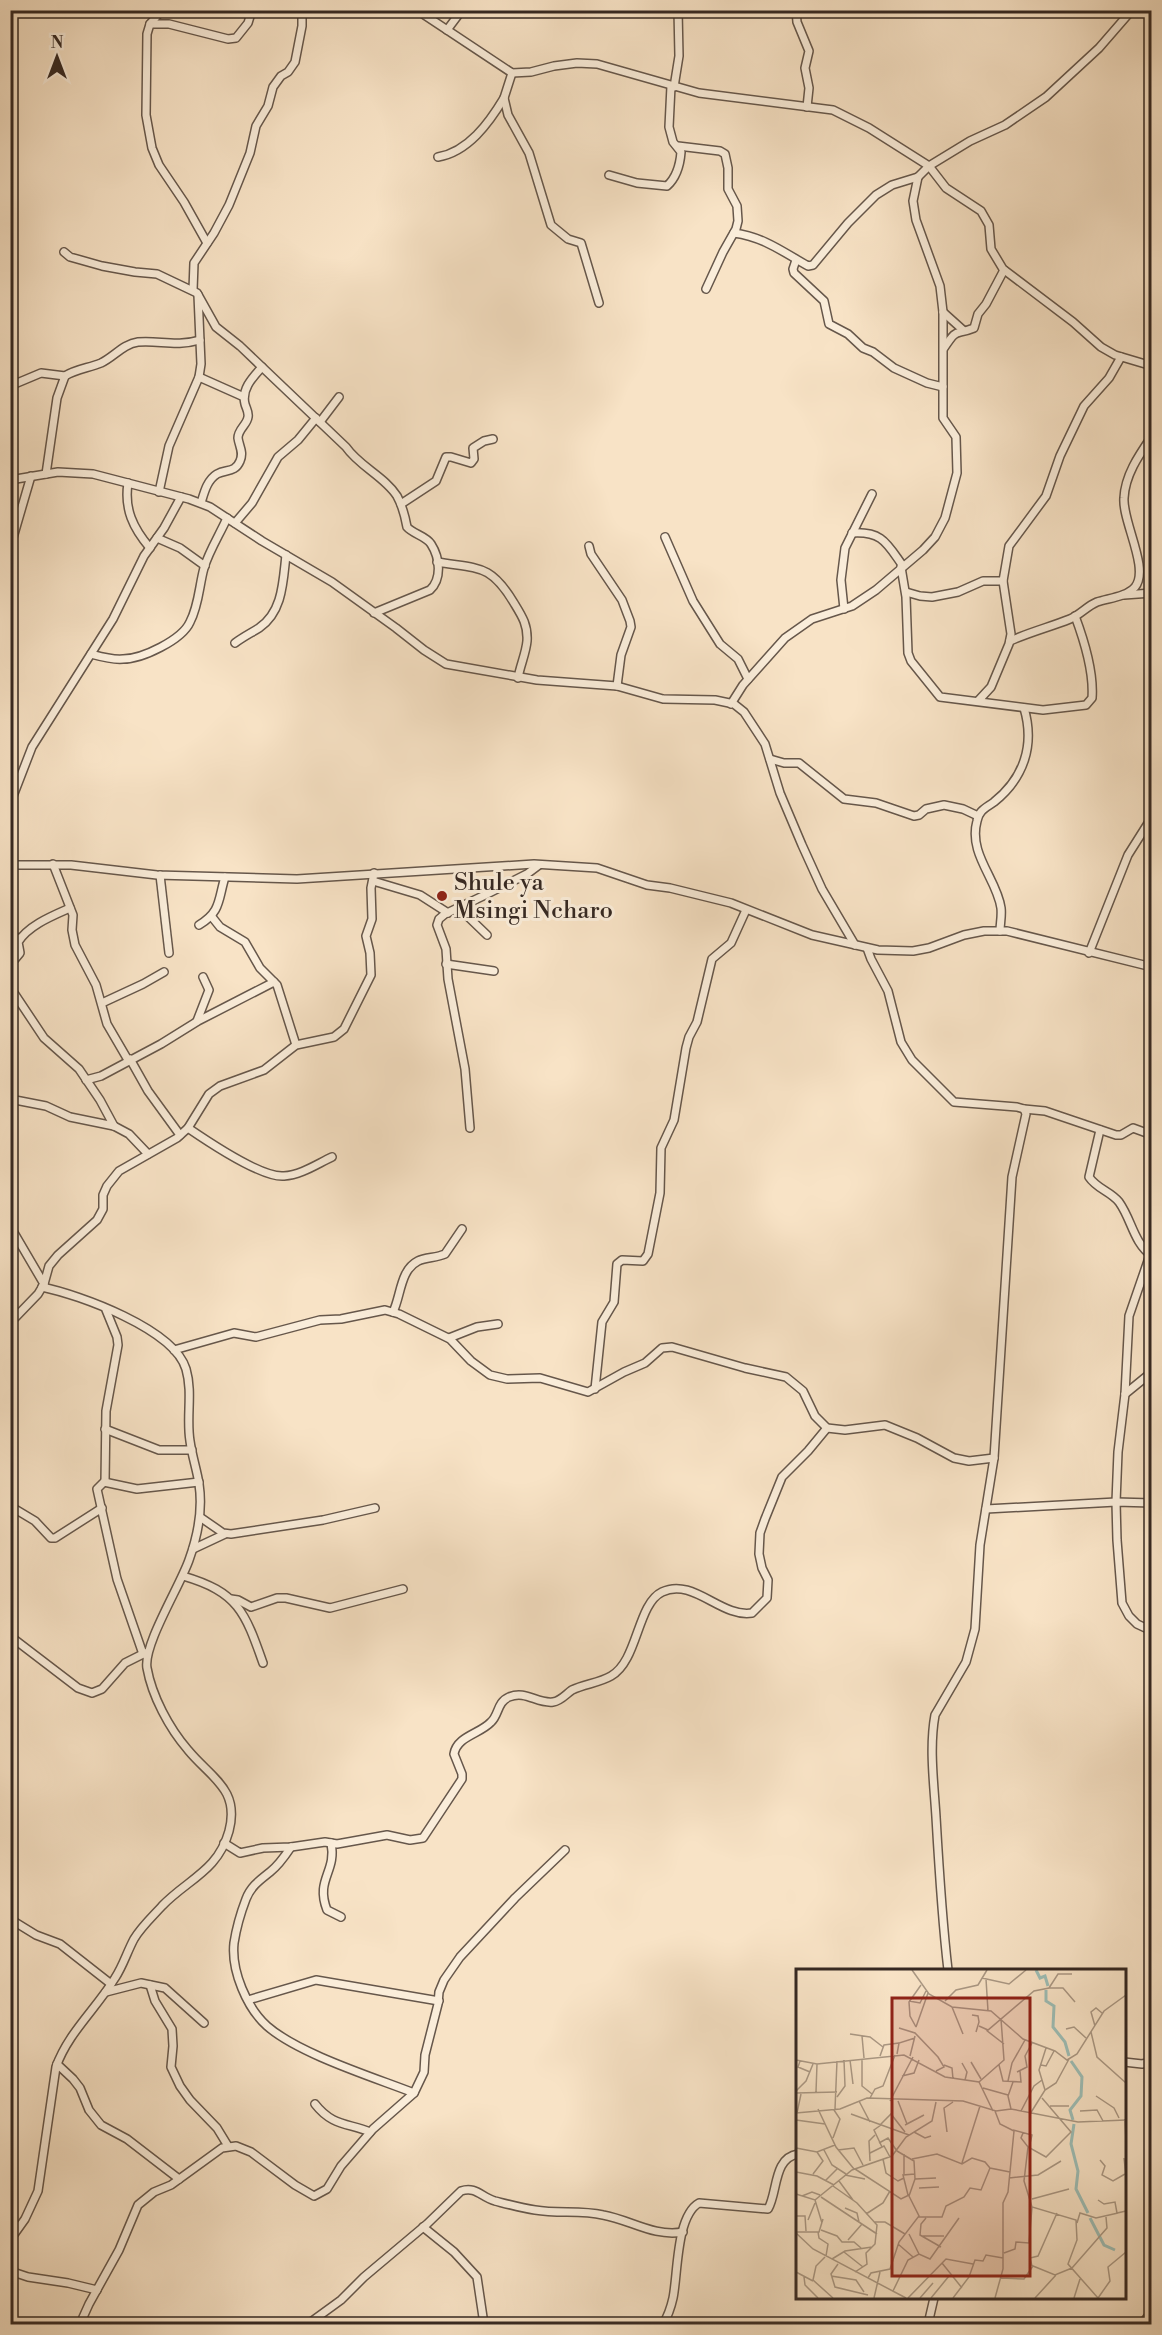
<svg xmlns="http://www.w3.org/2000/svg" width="1162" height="2335" viewBox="0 0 1162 2335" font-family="'Libre Bodoni',serif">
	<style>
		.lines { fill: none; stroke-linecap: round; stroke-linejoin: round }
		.minor-casing { stroke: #66574b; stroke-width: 10 }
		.minor { stroke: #faedda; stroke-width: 7 }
		.poi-dot { fill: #8f2418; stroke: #faedda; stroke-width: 2 }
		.labels { text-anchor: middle; stroke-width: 6; stroke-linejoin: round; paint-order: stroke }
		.poi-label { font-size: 24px; fill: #352822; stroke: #faedda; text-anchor: start }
		.inset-river { fill: none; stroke: #9dbeb6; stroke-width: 3 }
		.inset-road { fill: none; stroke: #aa9884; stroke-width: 1.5 }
		.view { fill: #8f2418; fill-opacity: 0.15; stroke: #8f2418; stroke-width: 3 }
		.inset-edge { fill: none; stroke: #352822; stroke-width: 3 }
	</style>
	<rect width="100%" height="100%" fill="#f8e3c6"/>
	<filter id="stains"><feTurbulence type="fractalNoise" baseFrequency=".00333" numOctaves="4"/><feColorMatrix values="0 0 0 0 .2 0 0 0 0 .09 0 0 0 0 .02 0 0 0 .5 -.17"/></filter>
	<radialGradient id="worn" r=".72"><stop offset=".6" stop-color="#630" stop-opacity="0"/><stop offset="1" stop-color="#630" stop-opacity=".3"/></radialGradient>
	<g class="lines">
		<defs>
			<g id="minor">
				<path d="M162 10 150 24 147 34 146 115 152 148 159 165 184 202 207 243"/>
				<path d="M417 10 512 73 531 72 554 66 577 63 597 64 699 93 833 110 869 128 929 166 946 188 981 211 989 225 991 249 1003 269 1073 322 1101 347 1115 355 1152 366"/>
				<path d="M796 10 797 22 809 51 805 68 809 88 807 107"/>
				<path d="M150 24H169L228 39 236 38 248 23 252 10"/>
				<path d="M447 30 462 10"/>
				<path d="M512 73 504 98 508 115 529 153 551 225 568 239 581 243 599 303"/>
				<path d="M674 87 679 56 678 10"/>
				<path d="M678 146 720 151 725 154 728 168V189L737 206 738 221 736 229 723 252 706 289"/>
				<path d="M438 157C468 152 489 123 504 98"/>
				<path d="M609 175 637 183 667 186C677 177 680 165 681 152L673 142 669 127 671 86"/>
				<path d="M734 233C764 237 783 252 808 266L813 265 848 223 876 195 892 185 918 177 929 166 970 141 1005 125 1046 97 1099 48 1132 10"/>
				<path d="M64 252 70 257 102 266 135 272 157 274 197 293 216 327 240 346 346 447C359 466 385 477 397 496 402 505 405 516 407 527 413 534 426 536 431 544 440 558 442 579 430 590L374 613"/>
				<path d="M796 260 793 269 794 273 824 301 829 324 848 334 863 348 873 352 894 368 927 383 943 387"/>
				<path d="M193 290 194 263 214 233 229 205 250 153 256 126 268 106 273 87 281 76 288 72 295 62 302 26V10"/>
				<path d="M943 312 963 330"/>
				<path d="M944 348C958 327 954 336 974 328L978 314 986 304 1004 270"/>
				<path d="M199 377 244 397"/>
				<path d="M10 386 41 373 65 376"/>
				<path d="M320 422 339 397"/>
				<path d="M46 474 57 398 65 376C76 369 89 368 101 363 114 357 123 344 138 342 159 340 176 347 200 340"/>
				<path d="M10 480 58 472 93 474 189 499 210 507 262 541 332 582 396 628 424 650 446 664 537 680 617 686 663 699 715 700 734 704 744 712 765 744 780 793 802 845 822 889 855 945"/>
				<path d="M128 483C124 509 133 528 150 548"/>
				<path d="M159 492 169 446 199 377 201 364 198 295"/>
				<path d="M201 503C204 493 207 480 217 474 226 469 235 473 240 461 244 452 239 446 238 438 238 429 247 425 248 417 249 412 246 408 245 404 241 389 253 377 262 367"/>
				<path d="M401 504 436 481 446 457H451L471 463 474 459 473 448 484 441 493 439"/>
				<path d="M235 523 252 503 278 457 298 440 316 418"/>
				<path d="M852 533C883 531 887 544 903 566"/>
				<path d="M665 537 693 601 720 644 738 659 748 679"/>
				<path d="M157 538 180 548 205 566"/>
				<path d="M589 546 591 554 622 600 630 621 631 627 621 655 617 686"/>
				<path d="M10 548 31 476"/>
				<path d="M437 562C478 569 490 563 514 603 522 616 528 625 527 641 526 653 520 666 518 678"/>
				<path d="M901 567 906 597 908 653 911 661 940 697 1043 710 1086 705 1092 698C1094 672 1084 640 1075 616"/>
				<path d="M906 592 920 596 932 597 958 592 983 581H1003"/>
				<path d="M1124 595 1152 593"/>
				<path d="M844 609 841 580 845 548 872 494"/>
				<path d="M1010 641C1030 632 1050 627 1070 619 1080 615 1087 606 1097 602 1109 598 1126 597 1135 587 1150 569 1122 521 1124 498 1125 475 1139 455 1152 436"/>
				<path d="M235 643C243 637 251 633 259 628 283 612 283 581 286 555"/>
				<path d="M91 654C102 657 112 660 123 659 142 659 182 640 190 622 199 605 199 586 204 568 209 551 220 534 227 518"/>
				<path d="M978 701 991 687 1009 644 1011 634 1003 581 1009 546 1046 496 1060 456 1084 406 1109 378 1121 357"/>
				<path d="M731 704 743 685 785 638 812 619 852 606 876 590 923 550 935 537 945 518 957 473 956 437 943 418V312L940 286 916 220 913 201 918 177"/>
				<path d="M770 759 784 763H799L844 799 876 803 914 816 919 815 926 809 944 805 963 809 978 816"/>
				<path d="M10 804 32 747 113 619 144 556 164 528 181 497"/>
				<path d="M53 864 73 915 72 930 75 945 96 985 107 1024 128 1060"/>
				<path d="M10 865H71L157 875 297 879 534 864 597 868 647 885 670 888 731 903 812 935 878 950 913 951 929 948 964 935 984 931H1007L1152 967"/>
				<path d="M160 875 169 953"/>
				<path d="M373 881 420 895 448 913"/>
				<path d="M459 908 487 935"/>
				<path d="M212 917 220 927 245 942 260 968 277 985 296 1045"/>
				<path d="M199 925C221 912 218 900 225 877"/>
				<path d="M10 930 18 940"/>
				<path d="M1000 931C1000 924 1002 916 1001 908 997 879 968 854 977 821 979 810 986 808 994 802 1024 778 1035 745 1024 708"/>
				<path d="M867 948 871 959 888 991 901 1042 912 1060 954 1102 1017 1107 1024 1109 1026 1114 1012 1177 994 1458 980 1545 975 1629 966 1662 935 1715C929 1748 934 1784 936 1817 939 1869 942 1919 948 1970"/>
				<path d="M1089 953 1128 855 1152 817"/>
				<path d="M446 964 494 971"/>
				<path d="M10 965 20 953 18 942C29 925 52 916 70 908"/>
				<path d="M10 987 44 1038 79 1069 100 1100 114 1126"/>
				<path d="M102 1003 143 984 164 972"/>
				<path d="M197 1021 209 990 203 977"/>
				<path d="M130 1059 148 1091 180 1135"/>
				<path d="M86 1080 101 1076 161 1044 198 1021 274 982"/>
				<path d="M10 1099 46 1106 70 1117 114 1126 129 1134 148 1154"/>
				<path d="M1024 1109 1045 1111 1116 1135H1121L1133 1128 1152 1135"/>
				<path d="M188 1128C207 1141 262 1178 284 1176 301 1175 317 1164 332 1157"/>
				<path d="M470 1128 465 1069 448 979 446 949 437 925 439 919 445 914 483 896 527 874 539 865"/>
				<path d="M1100 1130 1089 1177C1097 1189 1110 1191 1119 1202 1132 1220 1133 1242 1152 1256"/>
				<path d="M10 1226 44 1284"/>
				<path d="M1150 1255 1129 1316 1125 1394 1118 1452 1116 1502 1117 1540 1122 1603 1129 1616 1137 1624 1152 1631"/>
				<path d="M393 1312C401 1296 400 1270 418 1261 426 1257 436 1258 445 1254L462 1229"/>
				<path d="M10 1323 38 1294 44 1284 49 1266 58 1255 97 1220 103 1209V1195L107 1186 119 1171 177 1138 188 1128 209 1094 220 1086 264 1070 296 1045 334 1037 344 1029 371 975 370 953 366 936 372 919 371 888 374 873"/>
				<path d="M449 1338 477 1327 498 1324"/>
				<path d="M174 1350 234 1333 256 1337 320 1320 341 1319 385 1310 399 1314 450 1339 471 1361 490 1375 507 1379 540 1378 588 1392 624 1372 645 1363 662 1348 672 1347 745 1368 786 1377 803 1391 815 1416 827 1428 845 1430 885 1425 917 1438 954 1458 969 1461 994 1458"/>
				<path d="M595 1389 602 1322 614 1302 617 1264 622 1260 643 1261 648 1254 660 1193 661 1148 674 1120 686 1048 689 1037 697 1022 712 959 731 943 746 910"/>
				<path d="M1125 1394 1152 1372"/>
				<path d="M105 1429 159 1450H192"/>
				<path d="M105 1482 106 1411 118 1345 117 1337 106 1310"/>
				<path d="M10 1506 35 1521 51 1538H55L102 1508"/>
				<path d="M986 1509 1116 1502 1152 1503"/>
				<path d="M200 1517 223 1533 231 1534 323 1520 375 1508"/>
				<path d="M193 1549 225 1534"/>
				<path d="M183 1576C238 1592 245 1612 263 1663"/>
				<path d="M231 1599 238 1600 251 1607 277 1598H286L330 1608 403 1589"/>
				<path d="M10 1636 78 1688 92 1693 102 1689 125 1663 145 1653"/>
				<path d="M143 1654 117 1579 97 1489 104 1482 137 1489 199 1482"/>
				<path d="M224 1843 240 1853 263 1848 291 1847 325 1842 337 1844 387 1835 410 1840 423 1838 462 1779V1774L454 1754C457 1736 480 1734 491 1722 499 1715 497 1702 509 1697 526 1690 537 1704 553 1702 561 1701 566 1694 572 1690 584 1684 599 1683 611 1676 638 1661 637 1604 662 1592 693 1577 721 1618 752 1613L767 1598 768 1580 762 1568 759 1554 760 1533 765 1519 782 1477 808 1451 827 1428"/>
				<path d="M331 1843C337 1872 315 1879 327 1910L341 1917"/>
				<path d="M291 1847C285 1856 279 1865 270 1872 260 1880 251 1886 246 1899 241 1912 236 1930 234 1943 231 1971 247 2008 267 2026 299 2054 373 2077 414 2093"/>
				<path d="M10 1919 36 1935 60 1944 111 1984"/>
				<path d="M150 1985 155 2001 172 2029 173 2046 171 2067 180 2086 190 2100 217 2128 228 2146"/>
				<path d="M106 1992 141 1983 165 1988 204 2023"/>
				<path d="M248 2000 316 1980 439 2001"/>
				<path d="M1124 2062 1142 2064 1152 2062"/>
				<path d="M57 2064 73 2079 80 2088 89 2110 101 2125 127 2139 179 2179"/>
				<path d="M315 2104C332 2126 348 2123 370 2132"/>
				<path d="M423 2227 454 2252 477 2277 484 2324"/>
				<path d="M10 2240 25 2219 38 2191 56 2067C68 2033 96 2009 115 1978 123 1966 127 1952 134 1939 141 1927 153 1916 162 1906 188 1879 218 1871 229 1831 240 1789 211 1778 188 1750 169 1728 152 1696 147 1668 143 1645 180 1586 189 1560 198 1535 203 1510 199 1484 197 1470 192 1456 190 1441 186 1417 193 1393 186 1369 174 1329 80 1295 42 1287"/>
				<path d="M10 2271 28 2277 68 2283 97 2290"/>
				<path d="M80 2324 89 2304 119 2250 138 2205 154 2192 171 2185 222 2148 236 2146 251 2152 295 2185 314 2196 327 2189 341 2166 373 2129 414 2093 424 2072 425 2055 438 2004 439 1992 444 1980 460 1957 515 1898 565 1850"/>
				<path d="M308 2324 341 2300 364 2277 427 2224 461 2191C476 2186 481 2197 495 2201 507 2204 522 2208 535 2210 558 2214 580 2210 603 2215 631 2220 653 2237 683 2232"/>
				<path d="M663 2324C668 2316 671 2307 673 2298 678 2274 676 2216 699 2203L768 2209C778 2192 773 2158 798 2154"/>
				<path d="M928 2324 934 2298"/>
				<path d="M1142 2324 1152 2311"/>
			</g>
		</defs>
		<!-- minor casing -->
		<use href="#minor" class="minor-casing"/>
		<!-- minor -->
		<use href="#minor" class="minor"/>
	</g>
	<!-- markers -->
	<circle class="poi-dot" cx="442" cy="896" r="6"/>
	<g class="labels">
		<!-- poi labels -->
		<g class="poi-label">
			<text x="454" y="890">Shule ya<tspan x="454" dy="28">Msingi Ncharo</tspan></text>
		</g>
	</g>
	<!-- overview -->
	<g transform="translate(796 1969)">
		<rect width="330" height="330" fill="#f8e3c6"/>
		<path class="inset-river" d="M240 1 244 9 249 7 252 17M250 21V32L258 37 257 58 269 73 273 87M275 92 286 108 285 127 274 141 277 151M278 155 275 175 282 202 280 220 292 244M294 249 308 276 319 281"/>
		<path class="inset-road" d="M116 1 133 25 156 38 195 42 227 70 259 82 271 91 281 85 308 42 330 26M186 9 213 15 230 1M190 10 192 42M253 19H267L279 33M113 32 124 34 130 22M149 32 160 21 182 16 191 1M156 38 167 65M176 46 182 47 183 53 180 63M183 57 192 61 238 22 253 19 262 5H276M299 57 295 43 300 39 306 44M120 58 114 47 113 33 125 16M120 58 132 24M103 59 119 64 142 88 148 98 140 102M270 60 278 58 290 69M190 61 208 75M295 63 301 88 330 114M54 65 74 68 87 78M66 67 68 89M101 85 103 74 119 69M84 87 88 76 103 74M114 87 119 67M66 90V117L76 125M0 91 21 95 108 86 149 108 183 113 197 142M54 91 57 115M4 92 2 98 14 103M175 93 185 110M166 94 171 103 169 111M148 96 156 99 157 110M203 96 207 112 225 113 224 102M245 96 250 97 258 82M221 103 231 98 229 87 236 74M106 107 118 104 123 91M212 112 216 94 229 71M183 113 208 91 205 50M187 119 212 126M249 121 243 101 250 79M0 122 10 112 17 95M20 123 21 95M0 124 41 123M300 127 318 139 323 149M41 128 49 117 48 91M74 129 79 120 87 117 99 86M63 132 74 153M94 132 117 88M102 132 111 155M254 137H273M22 140 40 178 58 200M39 140 41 92M215 140 212 127 217 113M199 142 204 155 218 162 212 223 207 234V300L199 329M225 142 238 117 246 111M284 142 301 141 307 152M0 144 44 140 71 129 167 132 200 142 215 140 282 153 330 151M1 144 5 125M55 145 113 166M234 145 249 121 260 114 273 90M329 150 330 173M0 151 29 155M84 156 95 145 109 163M85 156 78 161 86 178M109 156 128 146M217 161 236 166 233 179M118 163 129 169 135 167M151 163 148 139 157 133M227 164 225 169 232 178 250 188 275 163 246 129M37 169 44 150 38 141M83 174 92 169 101 182M232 178 228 212 236 238 280 251 281 271 272 295 302 329M0 179 21 183 39 176M28 181 36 196 50 205M42 181 58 179 67 196M74 184 88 177 94 188M328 189 330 207M87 190 90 204 102 212 108 209M116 190 141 185 166 195 176 189 189 193 194 199 214 203M304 191 309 197 306 206 317 212 329 205M74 192 73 172 79 166M166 194 184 137M59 200 105 230 113 226M0 203 21 207 38 216M17 205 27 192 21 183M108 205V185M49 206 69 210M213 209 242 206 265 192M119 210 140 209M29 212 42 199M43 212 57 231M37 217 61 234 81 256 79 275 70 284 71 295 59 303M123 219 143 218M0 225 19 231 56 201 96 187 110 168 136 152 140 133M112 226 107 206 119 205M6 227 16 223 24 226M25 228 81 265M236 230 273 220M19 231 26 254M302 231 308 235 319 233 321 244 330 242M49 239 61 244 63 253M70 245 87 234 94 222M0 247H9L10 262M122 248H146L150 237 168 228 174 219 185 221 194 199M130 249 125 255 124 266 145 278M12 251 19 234M78 253H89L109 265M281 254 284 244 300 249 322 244M25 261 41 267 46 273H58L65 279M0 263H23L27 250M22 263 23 269 32 275 30 287M0 264 17 280 110 329M113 265 123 285M125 267H148M52 271 66 255M102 275 117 288M48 283 67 298M208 284 219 280 220 273 233 274 236 238M29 288 20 297 17 311 37 329M36 290 49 282 76 278M146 294 166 319M42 295 35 305 39 318 72 326M236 297 234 289 242 287 261 244M276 299 311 259 310 248M0 303 17 312M35 307 60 311 68 323M8 308 9 316 22 329M72 309 75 304 94 300 103 273 123 247 113 227 119 210 118 192 101 182M205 309 228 310 237 297 259 306 276 299M97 322 112 291 123 285 134 290 163 249M78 329 84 303M112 329 150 290 177 295M124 329 137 314M135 329 153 307M157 329 173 308 179 291 187 292 190 286 207 289M239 329 260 306M278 329 284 310M302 329 314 312 312 298 330 283"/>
		<path class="view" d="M96 29H234V307H96Z"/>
		<rect width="330" height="330" class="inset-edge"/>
	</g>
	<!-- margin -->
	<rect width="1162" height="2335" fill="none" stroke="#f8e3c6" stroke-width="36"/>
	<rect x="12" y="12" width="1138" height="2311" fill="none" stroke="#352822" stroke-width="3"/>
	<rect x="18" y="18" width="1126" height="2299" fill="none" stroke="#352822" stroke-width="1.5"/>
	<!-- north arrow -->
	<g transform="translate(57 57)" stroke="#faedda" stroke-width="4.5" paint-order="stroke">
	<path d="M0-4.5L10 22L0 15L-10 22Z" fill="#352822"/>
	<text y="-9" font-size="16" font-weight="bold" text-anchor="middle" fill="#352822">N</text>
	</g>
	<rect width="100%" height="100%" filter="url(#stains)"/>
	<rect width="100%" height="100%" fill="url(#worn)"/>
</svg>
